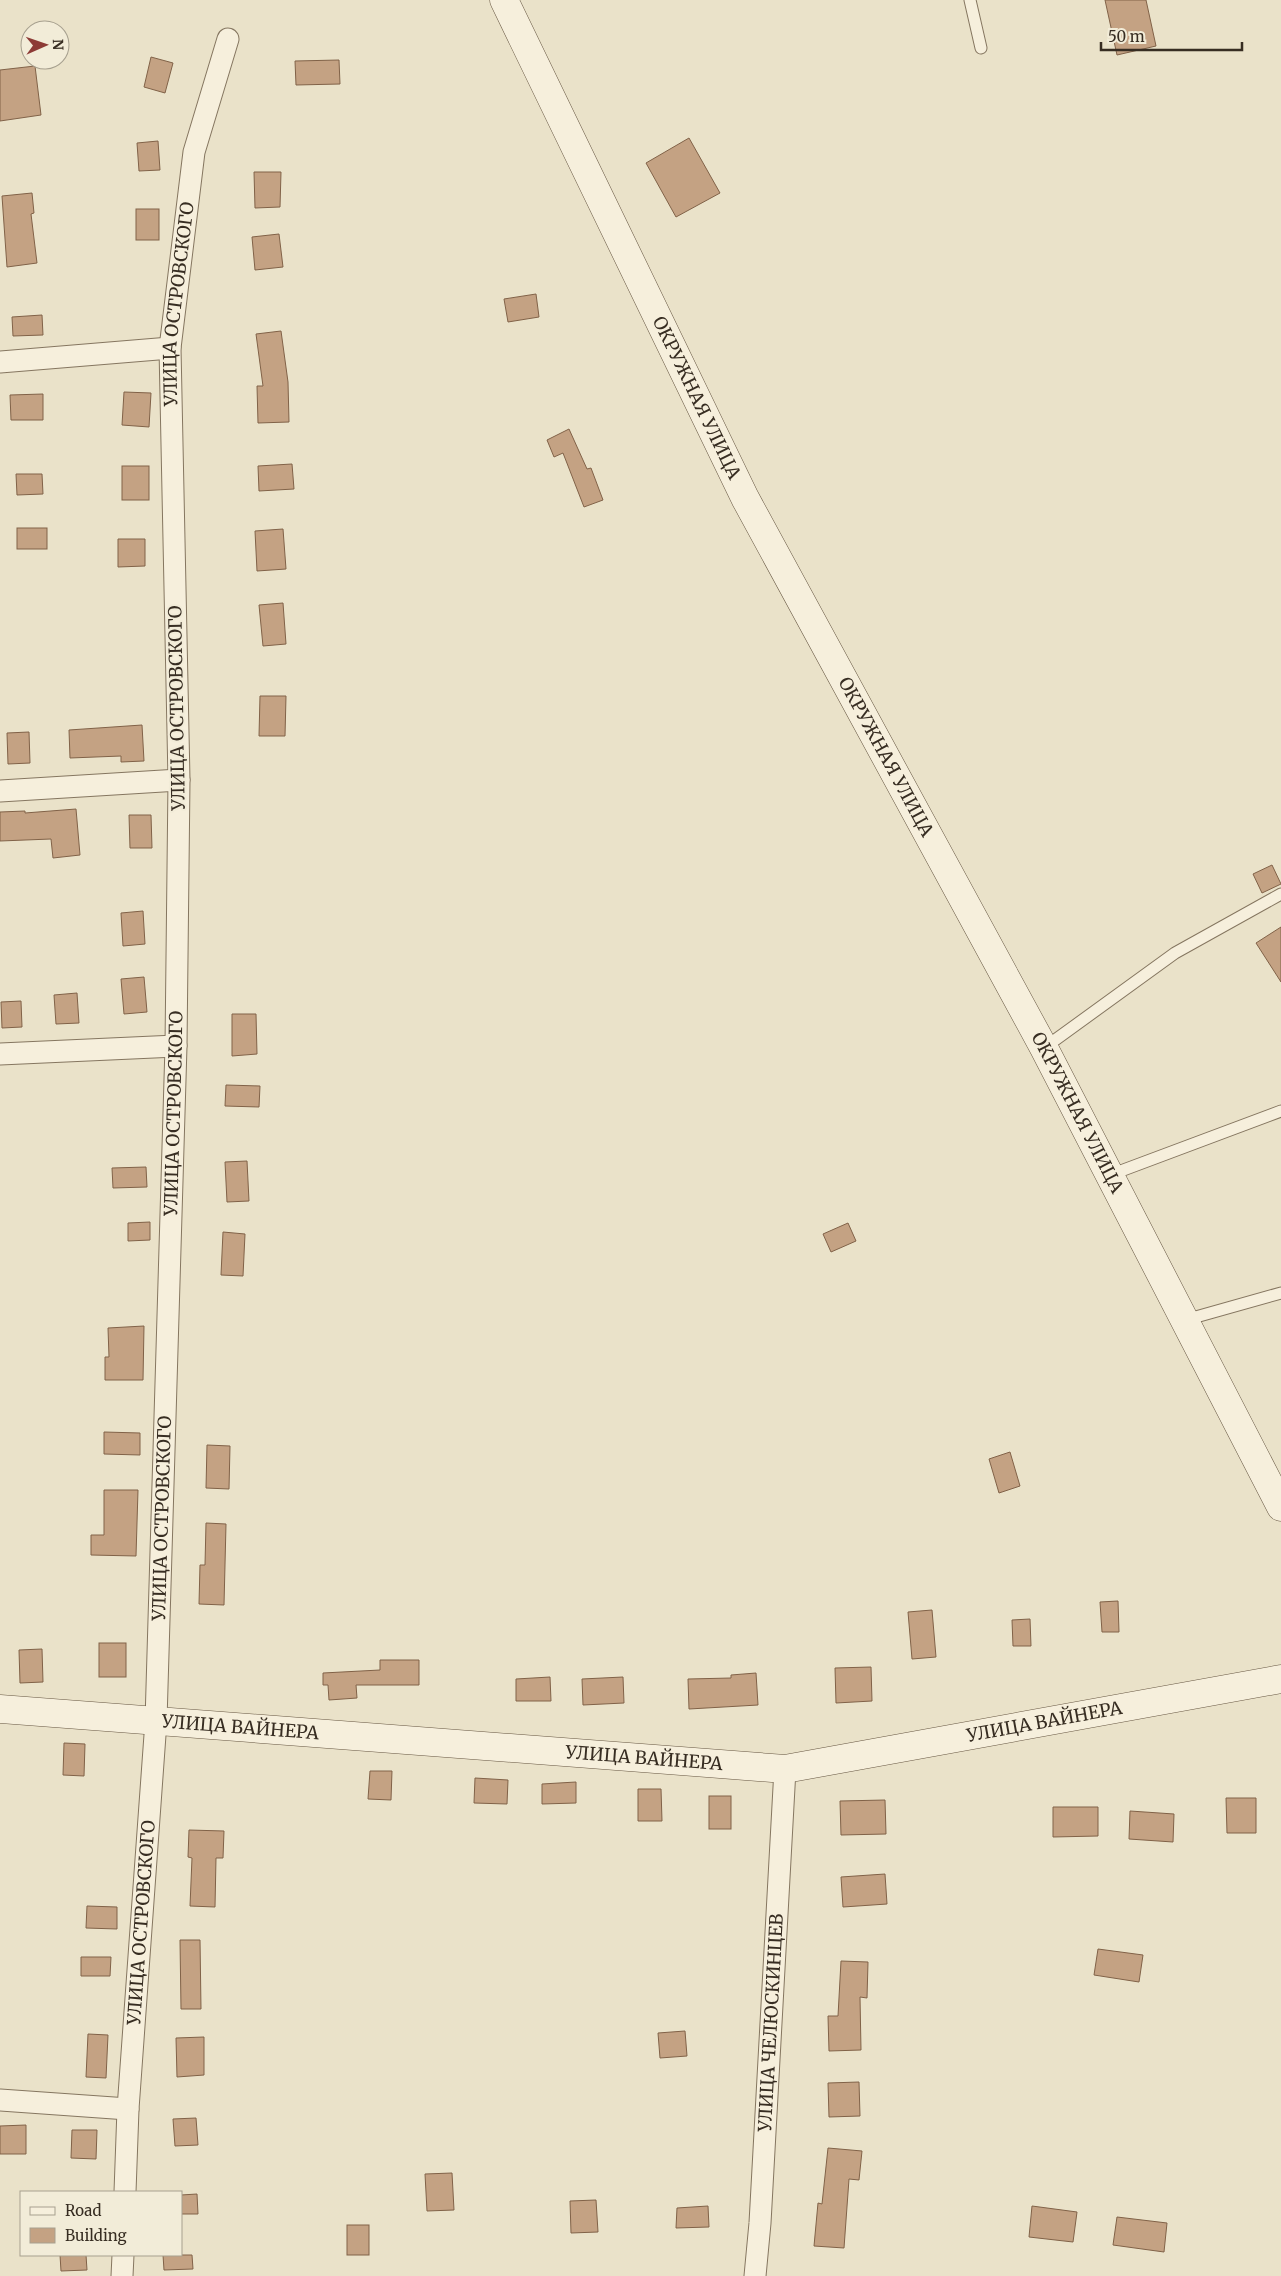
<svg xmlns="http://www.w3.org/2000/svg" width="1281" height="2276" viewBox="0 0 1281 2276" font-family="Merriweather,serif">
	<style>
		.building { fill: #c4a283; stroke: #816248 }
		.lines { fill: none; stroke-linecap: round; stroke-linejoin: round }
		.lane-casing { stroke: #857660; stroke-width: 13 }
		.street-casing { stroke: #857660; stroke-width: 23 }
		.secondary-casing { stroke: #675743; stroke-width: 29 }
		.lane { stroke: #f6efdc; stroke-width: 11 }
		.street { stroke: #f6efdc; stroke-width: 21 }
		.secondary { stroke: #f6efdc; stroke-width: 28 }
		.labels { text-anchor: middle; stroke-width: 4; stroke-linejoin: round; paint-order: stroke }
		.street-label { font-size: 18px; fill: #372d22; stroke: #f2ecd8 }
	</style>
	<rect width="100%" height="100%" fill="#eae2c9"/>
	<!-- building -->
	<g class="building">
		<path d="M1105 0H1146L1156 46 1117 55Z"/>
		<path d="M151 57 173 63 165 93 144 87Z"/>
		<path d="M339 60 340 84 296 85 295 61Z"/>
		<path d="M35 66 41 115 0 121V70Z"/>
		<path d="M689 138 720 193 676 217 646 163Z"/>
		<path d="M158 141 160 170 139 171 137 143Z"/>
		<path d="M254 172H281L280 207 255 208Z"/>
		<path d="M32 193 34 213 31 214 37 263 7 267 2 196Z"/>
		<rect x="136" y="209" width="23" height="31"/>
		<path d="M279 234 283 267 255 270 252 237Z"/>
		<path d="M536 294 539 317 508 322 504 299Z"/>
		<path d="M42 315 43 335 13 336 12 317Z"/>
		<path d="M281 331 288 382 289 422 258 423 257 386H263L256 334Z"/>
		<path d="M124 392 151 393 149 427 122 425Z"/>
		<path d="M43 394V420H11L10 395Z"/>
		<path d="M569 429 587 469 591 468 603 500 584 507 563 453 554 457 547 440Z"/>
		<path d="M292 464 294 489 259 491 258 466Z"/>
		<rect x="122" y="466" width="27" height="34"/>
		<path d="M16 474H42L43 494 17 495Z"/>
		<rect x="17" y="528" width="30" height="21"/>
		<path d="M283 529 286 569 257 571 255 531Z"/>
		<path d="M118 539H145V566L118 567Z"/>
		<path d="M283 603 286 644 263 646 259 605Z"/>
		<path d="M260 696H286L285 736H259Z"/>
		<path d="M142 725 144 761 121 762V756L70 758 69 730Z"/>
		<path d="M29 732 30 763 8 764 7 733Z"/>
		<path d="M76 809 80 855 53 858 51 839 0 841V812L25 811V813Z"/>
		<path d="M129 815H151L152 848H130Z"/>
		<path d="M1272 865 1281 884 1262 893 1253 874Z"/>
		<path d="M143 911 145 944 123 946 121 913Z"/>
		<path d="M1281 927V982L1256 943Z"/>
		<path d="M144 977 147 1012 124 1014 121 979Z"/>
		<path d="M77 993 79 1023 56 1024 54 995Z"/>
		<path d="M21 1001 22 1027 2 1028 1 1002Z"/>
		<path d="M232 1014H256L257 1054 232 1056Z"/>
		<path d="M226 1085 260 1086 259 1107 225 1106Z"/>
		<path d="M247 1161 249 1201 227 1202 225 1162Z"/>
		<path d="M146 1167 147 1187 113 1188 112 1168Z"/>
		<path d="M150 1222V1240L128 1241V1223Z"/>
		<path d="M848 1223 856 1241 831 1252 823 1234Z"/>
		<path d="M223 1232 245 1234 243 1276 221 1275Z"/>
		<path d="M144 1326 143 1380H105V1357H109L108 1328Z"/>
		<path d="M104 1432 140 1433V1455L104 1454Z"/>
		<path d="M207 1445 230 1446 229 1489 206 1488Z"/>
		<path d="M1010 1452 1020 1486 999 1493 989 1459Z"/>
		<path d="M104 1490H138L136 1556 91 1555V1535H104Z"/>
		<path d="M206 1523 226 1524 224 1605 199 1604 200 1565H205Z"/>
		<path d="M1118 1601 1119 1632H1102L1100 1602Z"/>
		<path d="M932 1610 936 1657 912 1659 908 1612Z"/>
		<path d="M1030 1619 1031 1646H1013L1012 1620Z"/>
		<rect x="99" y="1643" width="27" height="34"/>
		<path d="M42 1649 43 1682 20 1683 19 1650Z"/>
		<path d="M380 1660H419V1685H356L357 1698 329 1700 328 1685H323V1673L380 1670Z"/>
		<path d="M871 1667 872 1701 836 1703 835 1668Z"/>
		<path d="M756 1673 758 1705 689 1709 688 1679 731 1678V1675Z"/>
		<path d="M550 1677 551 1701H516V1679Z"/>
		<path d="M623 1677 624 1703 583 1705 582 1679Z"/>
		<path d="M64 1743 85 1744 84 1776 63 1775Z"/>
		<path d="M370 1771H392L391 1800 368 1799Z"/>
		<path d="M475 1778 508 1780 507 1804 474 1803Z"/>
		<path d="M576 1782V1803L542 1804V1784Z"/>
		<path d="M638 1789H661L662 1821H638Z"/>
		<rect x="709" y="1796" width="22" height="33"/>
		<path d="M1226 1798H1256V1833H1227Z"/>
		<path d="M885 1800 886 1834 841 1835 840 1801Z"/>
		<path d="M1053 1807H1098V1836L1053 1837Z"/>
		<path d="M1130 1811 1174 1814 1173 1842 1129 1839Z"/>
		<path d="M189 1830 224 1831 223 1858H216L215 1907 190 1906 192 1858 188 1857Z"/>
		<path d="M885 1874 887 1904 843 1907 841 1877Z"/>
		<path d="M87 1906 117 1907V1929L86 1928Z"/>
		<path d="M180 1940H200L201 2009H181Z"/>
		<path d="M1098 1949 1143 1955 1139 1982 1094 1975Z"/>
		<path d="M81 1957H111L110 1976H81Z"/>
		<path d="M841 1961 868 1962 867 1998 860 1997 861 2050 829 2051 828 2016H838Z"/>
		<path d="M685 2031 687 2056 660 2058 658 2033Z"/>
		<path d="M88 2034 108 2035 106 2078 86 2077Z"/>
		<path d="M204 2037V2075L177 2077 176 2038Z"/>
		<path d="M859 2082 860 2116 829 2117 828 2083Z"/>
		<path d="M196 2118 198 2145 175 2146 173 2119Z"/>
		<path d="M26 2125V2154H0V2126Z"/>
		<path d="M72 2130H97L96 2159 71 2158Z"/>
		<path d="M828 2148 862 2151 859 2180 849 2179 844 2248 814 2246 818 2203 822 2204Z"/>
		<path d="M452 2173 454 2210 427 2211 425 2174Z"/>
		<path d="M197 2194 198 2214H181V2195Z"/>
		<path d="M596 2200 598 2232 571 2233 570 2201Z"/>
		<path d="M708 2206 709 2227 676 2228 677 2208Z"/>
		<path d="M1032 2206 1077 2212 1073 2242 1029 2237Z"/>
		<path d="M1117 2217 1167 2223 1164 2252 1113 2245Z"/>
		<rect x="347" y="2225" width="22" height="30"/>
		<path d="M60 2255H86L87 2270 61 2271Z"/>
		<path d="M163 2255H192L193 2269 164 2270Z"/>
	</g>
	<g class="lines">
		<defs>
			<g id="lane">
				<path d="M970 0 981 48"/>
				<path d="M1044 1048 1175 953 1281 894"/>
				<path d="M1110 1175 1281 1111"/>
				<path d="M1185 1320 1281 1293"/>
			</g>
			<g id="street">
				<path d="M0 362 170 348"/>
				<path d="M0 791 179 780"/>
				<path d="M0 1054 176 1046"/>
				<path d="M0 2100 128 2109"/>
				<path id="s1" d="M125 2192 128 2109 156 1721 176 1046 179 780 170 348 194 152 228 39"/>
				<path d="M122 2276 123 2255"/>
				<path id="s2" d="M755 2276 760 2223 785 1769"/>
			</g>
			<g id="secondary">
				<path id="s3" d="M504 0 745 498 1044 1048 1281 1507"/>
				<path id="s4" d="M0 1709 785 1769 1281 1679"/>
			</g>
		</defs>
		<!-- lane casing -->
		<use href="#lane" class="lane-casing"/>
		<!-- street casing -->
		<use href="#street" class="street-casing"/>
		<!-- secondary casing -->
		<use href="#secondary" class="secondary-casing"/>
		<!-- lane -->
		<use href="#lane" class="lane"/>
		<!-- street -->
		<use href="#street" class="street"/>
		<!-- secondary -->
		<use href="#secondary" class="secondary"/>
	</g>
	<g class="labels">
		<!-- street labels -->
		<g class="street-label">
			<text dy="6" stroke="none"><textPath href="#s1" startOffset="1890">УЛИЦА ОСТРОВСКОГО</textPath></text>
			<text dy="6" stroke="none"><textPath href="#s3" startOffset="442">ОКРУЖНАЯ УЛИЦА</textPath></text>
			<text transform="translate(177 708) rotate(-91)" y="6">УЛИЦА ОСТРОВСКОГО</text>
			<text dy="6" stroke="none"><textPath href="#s3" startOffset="848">ОКРУЖНАЯ УЛИЦА</textPath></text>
			<text dy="6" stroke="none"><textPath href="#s1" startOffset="1080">УЛИЦА ОСТРОВСКОГО</textPath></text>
			<text dy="6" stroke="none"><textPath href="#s3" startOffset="1252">ОКРУЖНАЯ УЛИЦА</textPath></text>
			<text dy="6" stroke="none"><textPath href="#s1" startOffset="675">УЛИЦА ОСТРОВСКОГО</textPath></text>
			<text dy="6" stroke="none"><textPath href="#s4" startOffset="1051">УЛИЦА ВАЙНЕРА</textPath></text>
			<text dy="6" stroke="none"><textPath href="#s4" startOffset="241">УЛИЦА ВАЙНЕРА</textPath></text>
			<text dy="6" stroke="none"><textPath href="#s4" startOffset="646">УЛИЦА ВАЙНЕРА</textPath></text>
			<text dy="6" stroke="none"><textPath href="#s1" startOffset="270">УЛИЦА ОСТРОВСКОГО</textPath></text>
			<text dy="6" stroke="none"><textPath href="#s2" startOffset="254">УЛИЦА ЧЕЛЮСКИНЦЕВ</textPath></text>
		</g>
	</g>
	<!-- legend -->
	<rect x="20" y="2191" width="162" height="65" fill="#f2ecd8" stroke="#a7a08f"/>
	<rect x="30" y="2207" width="25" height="8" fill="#f6efdc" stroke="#a7a08f"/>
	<text x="65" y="2216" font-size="15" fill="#372d22">Road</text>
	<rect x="30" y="2228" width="25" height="15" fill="#c4a283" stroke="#a7a08f"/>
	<text x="65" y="2241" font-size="15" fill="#372d22">Building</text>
	<!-- north arrow -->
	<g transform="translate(45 45) rotate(88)"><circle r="24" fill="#f2ecd8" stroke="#a7a08f"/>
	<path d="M0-4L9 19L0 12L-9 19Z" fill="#8d3b36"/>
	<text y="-8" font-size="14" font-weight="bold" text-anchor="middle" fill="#372d22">N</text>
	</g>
	<!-- scale -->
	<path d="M1101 42v8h141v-8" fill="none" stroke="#372d22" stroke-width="2.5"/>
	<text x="1108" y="42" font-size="15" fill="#372d22" stroke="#f2ecd8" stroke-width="4" paint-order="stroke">50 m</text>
</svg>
